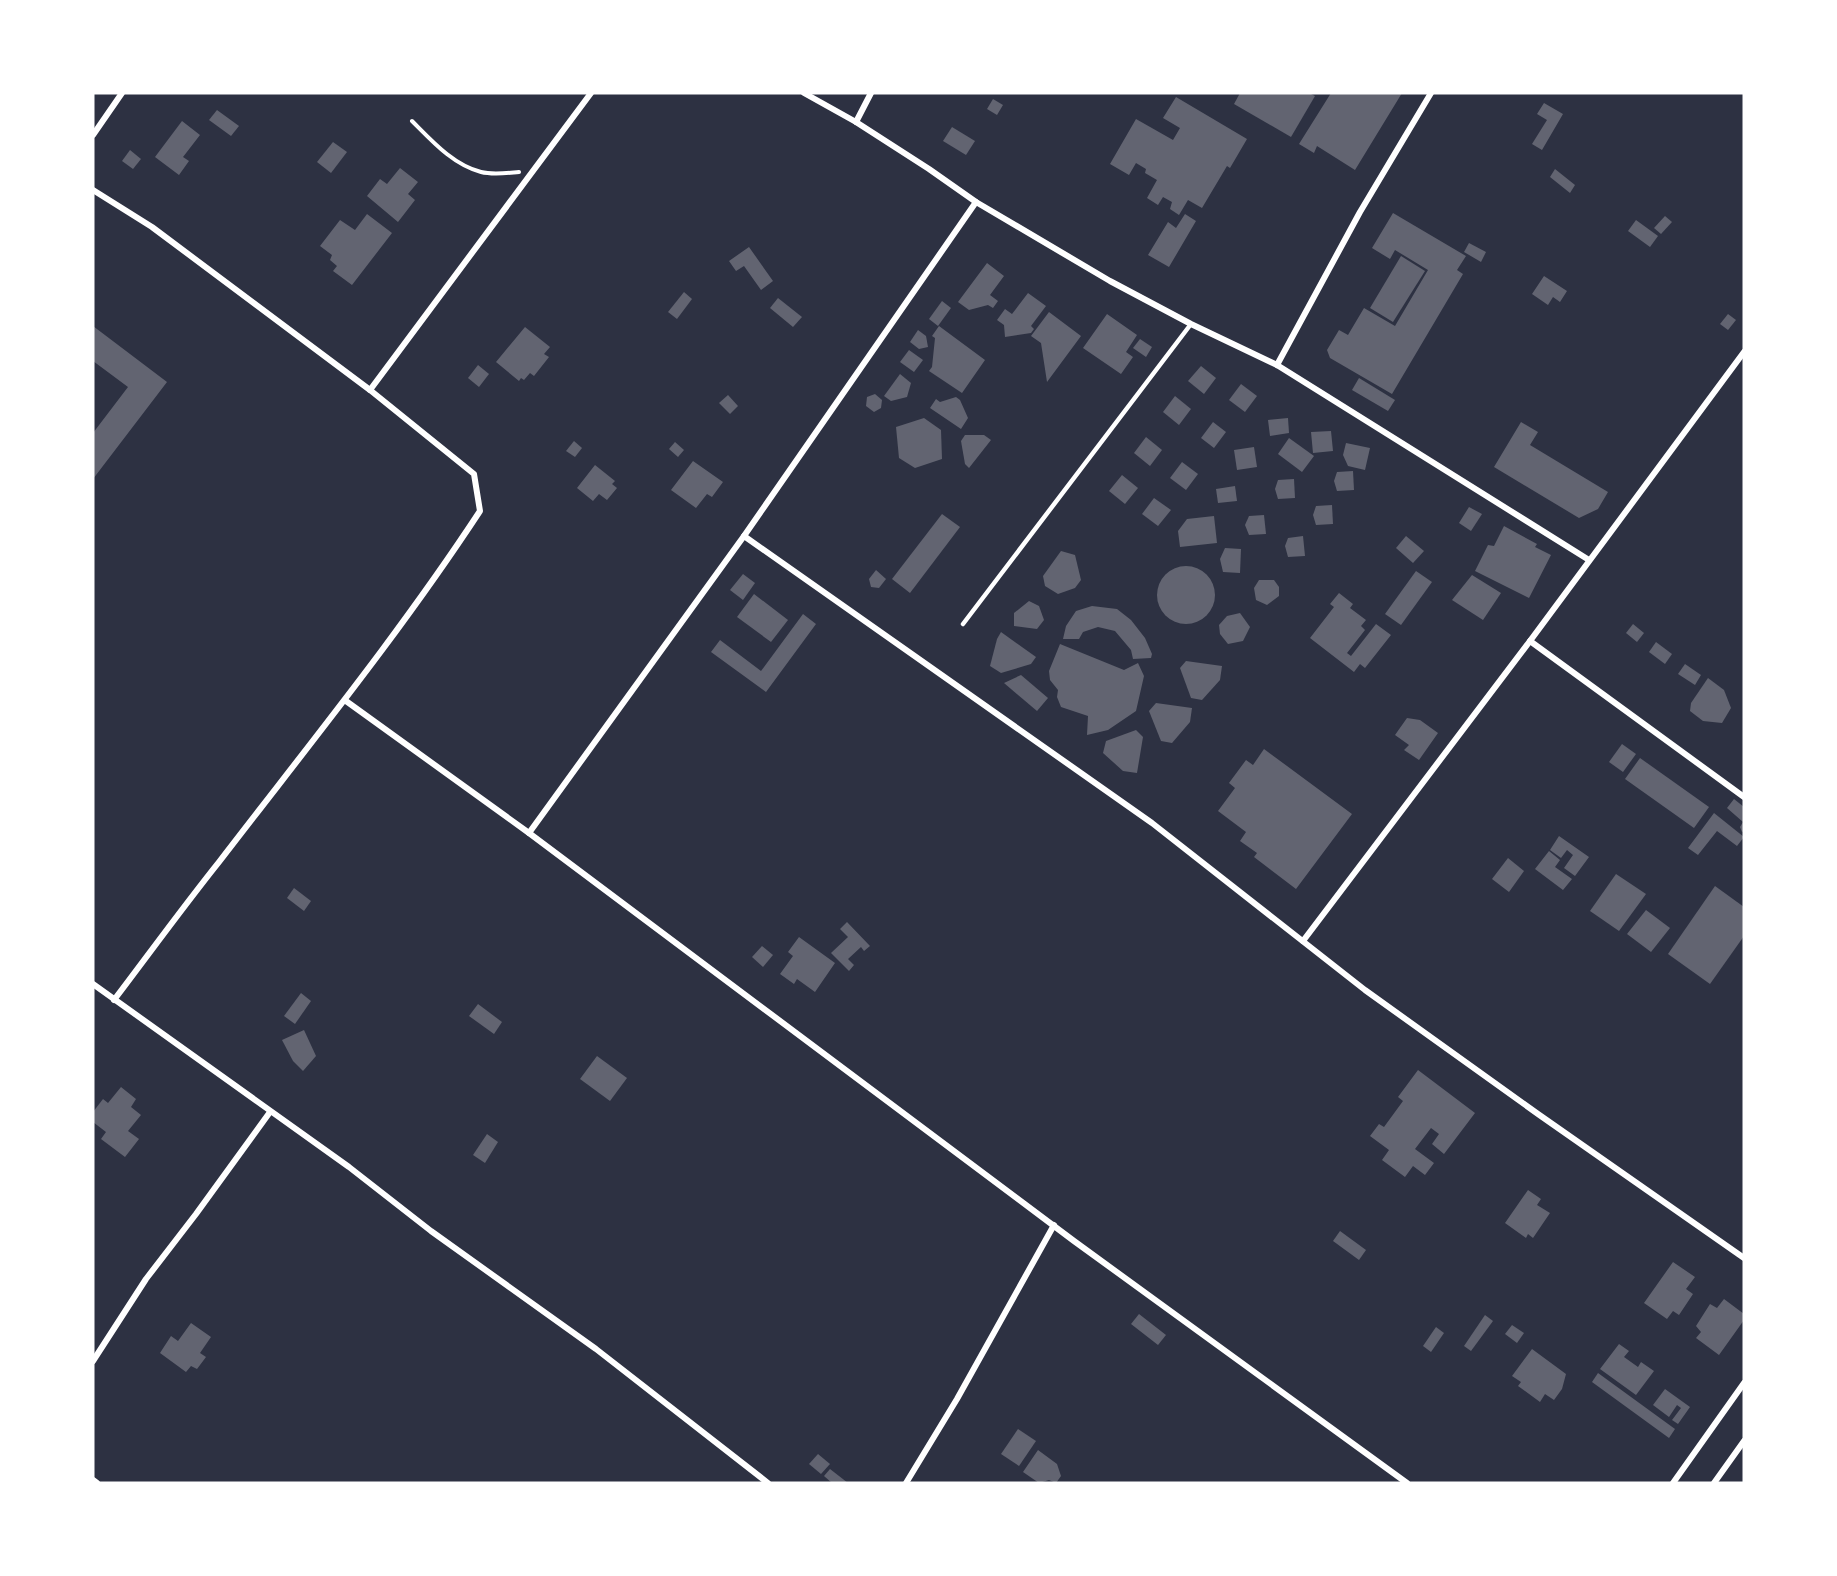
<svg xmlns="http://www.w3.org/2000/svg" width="1837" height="1576" viewBox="0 0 1837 1576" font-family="'DM Sans',sans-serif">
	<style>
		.building { fill: #626471 }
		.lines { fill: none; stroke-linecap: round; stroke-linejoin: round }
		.path { stroke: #fff; stroke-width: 4 }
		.service { stroke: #fff; stroke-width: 4.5 }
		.minor { stroke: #fff; stroke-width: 6 }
	</style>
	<rect width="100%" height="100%" fill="#2d3142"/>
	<!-- building -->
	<g class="building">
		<path d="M1240 93H1309L1315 96 1291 137 1234 104Z"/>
		<path d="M1331 93H1402L1355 170 1317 146 1314 153 1299 144Z"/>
		<path d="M1176 97 1247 139 1230 168 1227 166 1202 208 1188 200 1179 215 1170 209 1172 202 1163 197 1158 205 1147 198 1157 180 1145 173 1146 169 1136 163 1129 175 1110 164 1136 119 1173 140 1180 128 1163 118Z"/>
		<path d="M993 99 1003 105 997 115 987 109Z"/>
		<path d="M1544 103 1563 114 1542 150 1532 144 1547 120 1537 114Z"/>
		<path d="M217 110 239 126 231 136 209 120Z"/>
		<path d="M182 121 200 135 183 157 189 161 179 175 155 157Z"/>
		<path d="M952 127 975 141 966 155 943 141Z"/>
		<path d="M333 142 347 152 331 173 317 162Z"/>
		<path d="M130 150 141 159 133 169 122 161Z"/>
		<path d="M400 168 418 182 408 194 415 200 398 222 367 196 380 179 387 184Z"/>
		<path d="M1555 169 1575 185 1570 193 1550 177Z"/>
		<path d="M1393 213 1466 256 1457 270 1463 274 1392 394 1330 358 1327 350 1339 330 1348 335 1364 308 1395 326 1428 270 1395 250 1390 259 1372 248Z"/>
		<path d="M367 214 392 233 352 285 333 271 337 266 330 260 332 255 320 246 340 220 355 230Z"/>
		<path d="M1185 214 1196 221 1169 267 1148 255 1168 222 1176 228Z"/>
		<path d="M1665 216 1672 222 1661 234 1654 228Z"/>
		<path d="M1636 220 1658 236 1650 247 1628 231Z"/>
		<path d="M1469 243 1486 252 1481 262 1464 252Z"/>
		<path d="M749 247 773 281 761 290 744 266 736 271 729 261Z"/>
		<path d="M1401 256 1425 271 1393 322 1370 308Z"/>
		<path d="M987 263 1004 276 990 295 998 301 993 308 988 305 969 310 958 302Z"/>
		<path d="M1544 276 1567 291 1560 302 1553 297 1548 305 1532 294Z"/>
		<path d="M684 292 692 299 677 319 668 312Z"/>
		<path d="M1028 293 1046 306 1031 326 1034 329 1031 333 1005 337 1004 325 997 320 1005 309 1012 314Z"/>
		<path d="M778 298 802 317 793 327 770 308Z"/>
		<path d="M942 301 951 308 938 326 929 319Z"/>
		<path d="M1049 312 1081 336 1047 382 1041 343 1031 336Z"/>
		<path d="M1107 314 1137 335 1126 352 1133 357 1121 374 1083 348Z"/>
		<path d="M1728 314 1736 320 1728 330 1720 324Z"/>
		<path d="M93 326 167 382 93 479V433L128 387 93 361Z"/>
		<path d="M939 326 985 360 962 393 929 371 932 367 935 338 932 336Z"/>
		<path d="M525 327 550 347 544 354 549 357 534 376 530 373 524 380 521 378 519 381 496 362Z"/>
		<path d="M918 330 926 336 928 347 919 349 910 342Z"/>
		<path d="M1140 339 1152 347 1146 357 1133 348Z"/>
		<path d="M909 350 923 360 914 372 900 362Z"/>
		<path d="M478 365 489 374 479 387 468 378Z"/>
		<path d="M1201 366 1216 378 1204 394 1188 381Z"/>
		<path d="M900 374 911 383 907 397 891 401 884 396Z"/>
		<path d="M1359 378 1395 400 1388 411 1352 390Z"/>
		<path d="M1241 384 1257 396 1245 412 1229 400Z"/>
		<path d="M875 394 882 400 881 408 874 412 866 406 867 397Z"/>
		<path d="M728 395 738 406 730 414 719 403Z"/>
		<path d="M1175 396 1191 409 1179 425 1163 412Z"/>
		<path d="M956 397 960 400 968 418 961 429 930 408 936 399 940 402Z"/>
		<path d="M924 418 941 430 942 459 915 468 899 458 896 427Z"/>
		<path d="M1288 418 1289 433 1270 436 1268 420Z"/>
		<path d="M1213 422 1226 432 1214 448 1201 438Z"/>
		<path d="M1521 422 1538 432 1530 445 1608 492 1598 509 1579 518 1494 467Z"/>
		<path d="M1331 431 1333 451 1313 453 1311 432Z"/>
		<path d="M965 435H984L991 440 969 468 965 464 961 441Z"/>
		<path d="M1146 437 1162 450 1150 466 1134 453Z"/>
		<path d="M1289 438 1314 456 1302 472 1278 454Z"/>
		<path d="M574 441 582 448 575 457 566 451Z"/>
		<path d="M675 442 684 450 678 457 669 449Z"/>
		<path d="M1346 443 1370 448 1365 470 1348 466 1343 455Z"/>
		<path d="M1254 447 1257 467 1237 470 1234 450Z"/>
		<path d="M693 461 723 482 712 497 707 494 696 508 671 490Z"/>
		<path d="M1182 462 1198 474 1186 490 1170 478Z"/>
		<path d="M595 465 615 481 612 484 617 488 607 500 599 494 593 501 577 488Z"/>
		<path d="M1353 471 1354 490 1337 491 1334 481 1337 472Z"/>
		<path d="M1122 475 1138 488 1125 504 1109 491Z"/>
		<path d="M1294 479 1295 498 1278 499 1275 489 1278 480Z"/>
		<path d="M1235 486 1237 501 1218 503 1216 489Z"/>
		<path d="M1154 498 1171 510 1158 526 1142 514Z"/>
		<path d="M1332 505 1333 524 1316 525 1313 515 1316 506Z"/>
		<path d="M1469 507 1482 514 1471 531 1459 523Z"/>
		<path d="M942 514 960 527 910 593 892 579Z"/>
		<path d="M1264 515 1266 534 1249 535 1245 525 1249 516Z"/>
		<path d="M1214 516 1217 543 1180 547 1178 531 1187 519Z"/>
		<path d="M1504 526 1537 544 1535 547 1551 555 1529 598 1475 571 1488 545 1494 546Z"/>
		<path d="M1303 536 1305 556 1288 557 1285 546 1288 538Z"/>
		<path d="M1406 536 1424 551 1413 563 1396 548Z"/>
		<path d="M1225 548 1241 549 1240 573 1223 572 1220 559Z"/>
		<path d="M1061 551 1075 555 1081 580 1075 588 1058 594 1045 586 1043 576Z"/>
		<circle cx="1186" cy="595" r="29"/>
		<path d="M876 570 886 579 879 588 871 587 869 579Z"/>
		<path d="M1416 571 1432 582 1401 625 1385 614Z"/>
		<path d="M743 574 755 583 743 600 730 590Z"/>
		<path d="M1472 575 1501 593 1483 620 1452 600Z"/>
		<path d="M1259 580H1274L1279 587V596L1267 605 1256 600 1254 588Z"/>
		<path d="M1339 593 1353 604 1350 608 1366 620 1361 626 1365 630 1347 653 1351 656 1376 624 1391 635 1365 668 1360 664 1354 672 1310 638 1334 607 1330 604Z"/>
		<path d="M754 594 788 620 771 642 737 617Z"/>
		<path d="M1029 601 1039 606 1044 620 1037 629 1014 626V613Z"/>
		<path d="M1092 606 1117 609 1131 620 1145 638 1152 654 1151 658 1133 659 1131 650 1115 631 1098 627 1083 632 1079 639H1063L1066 626 1076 611Z"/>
		<path d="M1240 613 1250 627 1243 641 1228 644 1220 634 1219 625 1227 616Z"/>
		<path d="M803 614 816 624 766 692 711 652 720 640 761 671Z"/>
		<path d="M1633 624 1644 633 1637 642 1626 633Z"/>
		<path d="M1001 632 1036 657 1031 664 1001 673 990 666 997 639Z"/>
		<path d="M1656 642 1672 654 1665 664 1649 652Z"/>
		<path d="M1060 644 1124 670 1138 663 1144 676 1136 711 1108 730 1087 735 1088 716 1061 707 1057 697 1058 690 1050 680 1049 671Z"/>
		<path d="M1186 661 1222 666 1220 680 1202 700 1191 698 1180 668Z"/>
		<path d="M1685 664 1701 675 1695 685 1678 674Z"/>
		<path d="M1021 675 1048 698 1037 711 1004 683Z"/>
		<path d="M1708 678 1724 690 1731 708 1722 723 1703 721 1690 711 1691 703Z"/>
		<path d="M1156 703 1192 708 1190 722 1172 743 1161 741 1149 711Z"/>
		<path d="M1407 718 1420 720 1438 733 1419 760 1404 750 1409 745 1395 735Z"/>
		<path d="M1136 730 1143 737 1137 773 1123 771 1103 753 1106 741Z"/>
		<path d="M1622 744 1636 754 1623 772 1609 762Z"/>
		<path d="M1264 749 1352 814 1296 889 1254 857 1257 853 1240 841 1246 832 1218 811 1235 788 1229 783 1246 760 1253 765Z"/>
		<path d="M1640 758 1709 807 1694 828 1625 779Z"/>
		<path d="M1734 799 1744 807V831L1742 832 1740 827 1743 822 1727 808Z"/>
		<path d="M1714 813 1744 837 1737 846 1717 831 1698 855 1688 848Z"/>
		<path d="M1559 836 1589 857 1575 876 1564 868 1573 855 1567 850 1561 858 1550 850Z"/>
		<path d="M1549 851 1560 860 1555 867 1572 879 1563 890 1535 869Z"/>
		<path d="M1508 858 1524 871 1509 892 1492 879Z"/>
		<path d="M1616 874 1646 894 1619 931 1590 911Z"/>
		<path d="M1715 886 1744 907V936L1710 984 1668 954Z"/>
		<path d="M294 888 311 901 304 911 287 898Z"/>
		<path d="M1646 910 1670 928 1651 952 1627 934Z"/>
		<path d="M847 922 870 946 864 951 861 947 848 959 854 965 849 971 831 953 848 937 840 929Z"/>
		<path d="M799 937 835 963 815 992 797 979 794 984 780 974 793 956 788 952Z"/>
		<path d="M762 946 773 955 763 967 752 957Z"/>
		<path d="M301 993 311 1001 295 1024 284 1016Z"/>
		<path d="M478 1004 502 1022 494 1034 469 1016Z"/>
		<path d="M304 1030 316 1056 303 1071 293 1061 282 1040Z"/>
		<path d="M597 1056 627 1078 610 1101 580 1079Z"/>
		<path d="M1418 1070 1475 1113 1444 1154 1432 1144 1439 1134 1431 1128 1415 1149 1434 1163 1425 1175 1413 1166 1405 1177 1382 1160 1389 1150 1370 1136 1379 1124 1384 1127 1403 1101 1398 1097Z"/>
		<path d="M121 1087 136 1099 131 1107 141 1115 128 1131 139 1139 125 1157 101 1139 106 1132 93 1122V1112L103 1099 108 1103Z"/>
		<path d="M487 1134 498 1142 485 1163 473 1155Z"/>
		<path d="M1528 1190 1541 1199 1537 1205 1550 1213 1533 1238 1528 1234 1526 1238 1505 1223Z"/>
		<path d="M1340 1231 1366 1250 1359 1260 1333 1241Z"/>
		<path d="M1673 1262 1695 1277 1686 1289 1693 1294 1679 1315 1673 1311 1667 1319 1644 1303Z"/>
		<path d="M1724 1299 1744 1314V1320L1719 1355 1696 1338 1701 1332 1696 1326 1710 1304 1717 1308Z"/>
		<path d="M1139 1314 1166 1335 1158 1345 1131 1324Z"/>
		<path d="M1485 1315 1493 1321 1471 1351 1464 1346Z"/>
		<path d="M191 1323 211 1337 200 1353 206 1357 197 1369 191 1366 186 1372 160 1353 171 1336 178 1341Z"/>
		<path d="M1512 1325 1524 1333 1517 1343 1505 1334Z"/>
		<path d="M1436 1327 1444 1333 1431 1352 1423 1346Z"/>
		<path d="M1619 1344 1629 1351 1624 1357 1638 1367 1641 1362 1654 1371 1636 1395 1600 1369Z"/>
		<path d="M1532 1349 1566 1374 1562 1389 1554 1400 1545 1394 1540 1402 1518 1386 1521 1382 1512 1376Z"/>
		<path d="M1598 1373 1675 1429 1669 1438 1592 1382Z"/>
		<path d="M1665 1389 1690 1407 1678 1424 1672 1420 1681 1408 1677 1405 1669 1417 1653 1405Z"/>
		<path d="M1018 1429 1036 1441 1019 1466 1001 1454Z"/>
		<path d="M1038 1450 1057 1464 1061 1476 1056 1483 1049 1480 1039 1483 1023 1472Z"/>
		<path d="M818 1454 830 1464 821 1474 809 1464Z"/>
		<path d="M830 1469 848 1483H832L824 1476Z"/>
	</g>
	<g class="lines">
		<!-- path -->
		<path class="path" d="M412 121C431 140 453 165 481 172 493 175 507 173 519 172"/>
		<!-- service -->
		<path class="service" d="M963 624 1191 324"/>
		<!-- minor -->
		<g class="minor">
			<path d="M804 93 856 122 929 169 976 202 1110 281 1191 324 1277 365 1589 560"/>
			<path d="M856 122 871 93"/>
			<path d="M93 135 122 93"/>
			<path d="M93 190 152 227 370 390 474 474 480 511C400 633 308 746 219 862 183 907 149 954 114 1000"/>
			<path d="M1277 365 1360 212 1431 93"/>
			<path d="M370 390 591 93"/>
			<path d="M744 536 1152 823 1365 990 1538 1114 1744 1258"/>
			<path d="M1530 641 1744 797"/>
			<path d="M346 701 529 833 1074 1241 1407 1483"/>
			<path d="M529 833 744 536 976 202"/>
			<path d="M1303 941 1530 641 1744 352"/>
			<path d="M93 984 349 1167 431 1231 596 1349 768 1483"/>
			<path d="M93 1361 146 1279 196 1214 270 1112"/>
			<path d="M93 1480 97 1483"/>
			<path d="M906 1483 957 1399 1054 1225"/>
			<path d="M1673 1483 1744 1383"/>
			<path d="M1714 1483 1744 1441"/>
		</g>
	</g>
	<!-- border -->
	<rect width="1837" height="1576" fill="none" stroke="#ffffff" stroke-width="189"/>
</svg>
